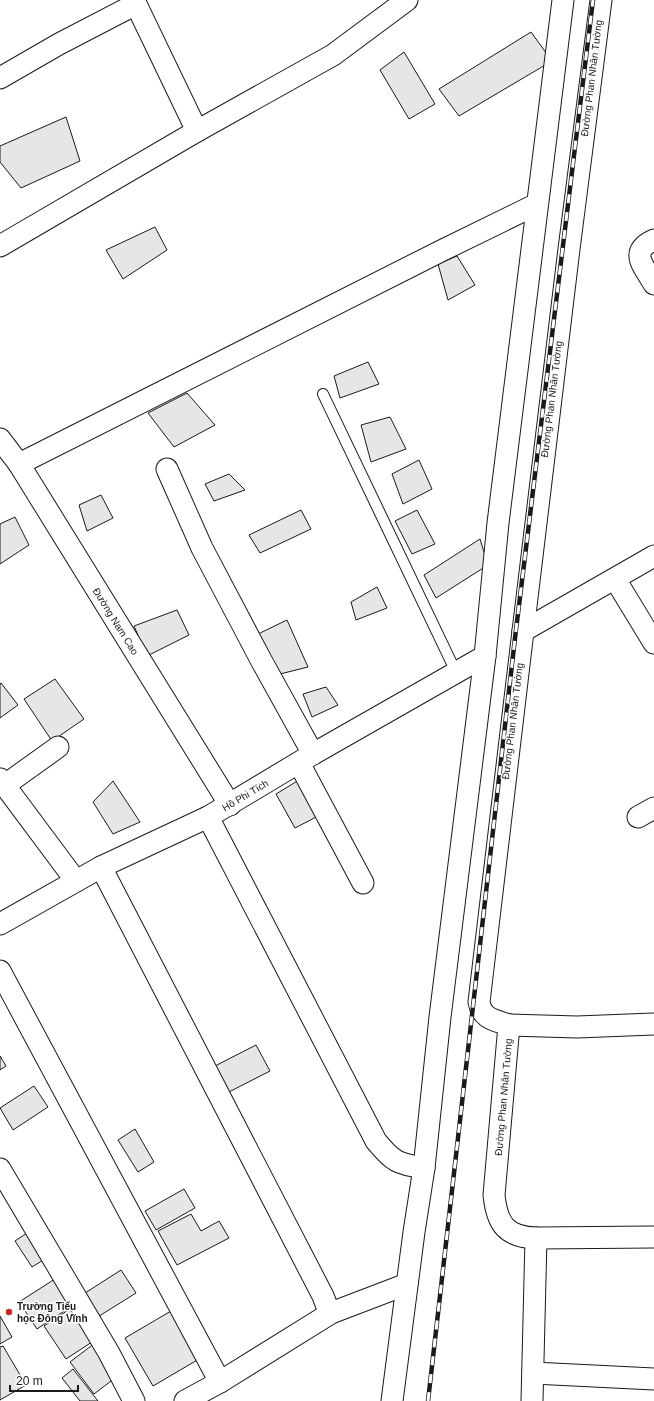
<svg xmlns="http://www.w3.org/2000/svg" width="654" height="1401" viewBox="0 0 654 1401" font-family="Helvetica,sans-serif">
	<style>
		.building { fill: #e6e6e6; stroke: #1a1a1a }
		.lines { fill: none; stroke-linecap: round; stroke-linejoin: round }
		.lane-casing { stroke: #1a1a1a; stroke-width: 12 }
		.street-casing { stroke: #1a1a1a; stroke-width: 23 }
		.lane { stroke: #fff; stroke-width: 10 }
		.street { stroke: #fff; stroke-width: 21 }
		.rail-casing { stroke: #1a1a1a; stroke-width: 4.5 }
		.rail { stroke: #fff; stroke-width: 3; stroke-dasharray: 9; stroke-linecap: butt }
		.poi-dot { fill: #c62828; stroke: #fff; stroke-width: 1.5 }
		.labels { text-anchor: middle; stroke-width: 3; stroke-linejoin: round; paint-order: stroke }
		.street-label { font-size: 10px; fill: #1a1a1a; stroke: #fff }
		.poi-label { font-size: 10px; font-weight: bold; fill: #1a1a1a; stroke: #fff; text-anchor: start }
	</style>
	<rect width="100%" height="100%" fill="#fff"/>
	<!-- building -->
	<g class="building">
		<path d="M531 32 552 61 459 116 439 89Z"/>
		<path d="M404 52 435 104 409 119 380 70Z"/>
		<path d="M66 117 80 161 21 188 0 162V146Z"/>
		<path d="M155 227 167 250 123 279 106 250Z"/>
		<path d="M457 256 475 285 448 300 438 264Z"/>
		<path d="M368 362 379 384 340 398 334 376Z"/>
		<path d="M187 393 215 425 174 447 148 413Z"/>
		<path d="M390 417 406 449 371 462 361 425Z"/>
		<path d="M419 460 432 489 403 504 392 474Z"/>
		<path d="M229 474 245 490 214 501 205 484Z"/>
		<path d="M101 495 113 518 87 531 79 505Z"/>
		<path d="M301 510 311 529 260 553 249 535Z"/>
		<path d="M417 510 435 544 412 554 395 521Z"/>
		<path d="M15 517 29 545 0 564V524Z"/>
		<path d="M480 539 488 565 436 598 424 575Z"/>
		<path d="M377 587 387 608 356 620 351 602Z"/>
		<path d="M177 610 189 635 147 656 134 626Z"/>
		<path d="M287 620 308 667 276 675 258 634Z"/>
		<path d="M55 679 84 719 52 741 24 699Z"/>
		<path d="M1 683 18 705 0 718V684Z"/>
		<path d="M326 687 338 705 312 717 303 694Z"/>
		<path d="M299 780 320 815 295 828 276 794Z"/>
		<path d="M113 781 140 822 113 834 93 802Z"/>
		<path d="M256 1045 270 1071 225 1094 211 1068Z"/>
		<path d="M0 1056 6 1066 0 1070Z"/>
		<path d="M34 1086 48 1107 13 1130 0 1108Z"/>
		<path d="M135 1129 154 1162 138 1172 118 1140Z"/>
		<path d="M184 1189 195 1208 156 1230 145 1211Z"/>
		<path d="M191 1214 201 1231 219 1221 229 1238 177 1265 158 1231Z"/>
		<path d="M30 1231 48 1257 32 1267 15 1241Z"/>
		<path d="M121 1270 136 1293 96 1318 82 1295Z"/>
		<path d="M58 1277 75 1304 37 1329 19 1302Z"/>
		<path d="M76 1305 98 1338 66 1359 44 1326Z"/>
		<path d="M171 1311 199 1359 153 1386 125 1338Z"/>
		<path d="M0 1316 12 1337 0 1344Z"/>
		<path d="M95 1343 119 1375 94 1394 70 1362Z"/>
		<path d="M3 1346 26 1385 0 1400V1347Z"/>
		<path d="M73 1369 98 1401H80L62 1378Z"/>
	</g>
	<g class="lines">
		<defs>
			<path id="lane" d="M323 394 456 672"/>
			<g id="street">
				<path d="M134 0 197 131"/>
				<path d="M0 78 59 44 136 4"/>
				<path d="M654 240C628 252 644 266 654 284"/>
				<path d="M0 246 197 131 333 55 407 0"/>
				<path d="M0 439 19 464 230 805"/>
				<path d="M19 464 445 249 537 204"/>
				<path d="M167 469 202 548 261 660 313 754"/>
				<path d="M615 579 654 643"/>
				<path d="M523 631 654 556"/>
				<path d="M299 763 363 883"/>
				<path d="M0 779 76 881"/>
				<path d="M5 785 58 747"/>
				<path d="M208 817 376 1141C393 1162 398 1164 424 1168"/>
				<path d="M638 817 654 808"/>
				<path d="M101 867 323 1296 328 1309 331 1313 220 1382 185 1401"/>
				<path d="M0 924 101 867 208 817 313 754 485 656"/>
				<path d="M0 971 220 1382"/>
				<path d="M509 1025 577 1027 654 1024"/>
				<path d="M0 1169 109 1353 134 1401"/>
				<path d="M536 1238 654 1237"/>
				<path d="M331 1313 407 1284"/>
				<path d="M533 1373 654 1379"/>
				<path d="M392 1401 414 1232 424 1168 440 1017 485 656 498 523 563 0"/>
				<path d="M532 1401 536 1238C506 1237 497 1224 494 1195L509 1025C494 1020 482 1019 479 1002L523 631 569 249 601 0"/>
			</g>
		</defs>
		<!-- lane casing -->
		<use href="#lane" class="lane-casing"/>
		<!-- street casing -->
		<use href="#street" class="street-casing"/>
		<!-- lane -->
		<use href="#lane" class="lane"/>
		<!-- street -->
		<use href="#street" class="street"/>
		<defs>
			<path id="rail" d="M428 1401 515 638 593 0"/>
		</defs>
		<!-- rail casing -->
		<use href="#rail" class="rail-casing"/>
		<!-- rail -->
		<use href="#rail" class="rail"/>
	</g>
	<!-- markers -->
	<circle class="poi-dot" cx="9" cy="1312" r="4"/>
	<g class="labels">
		<!-- street labels -->
		<g class="street-label">
			<text transform="translate(591 78) rotate(-83)" y="4">Đường Phan Nhân Tường</text>
			<text transform="translate(551 399) rotate(-83)" y="4">Đường Phan Nhân Tường</text>
			<text transform="translate(116 621) rotate(58)" y="4">Đường Nam Cao</text>
			<text transform="translate(512 721) rotate(-83)" y="4">Đường Phan Nhân Tường</text>
			<text transform="translate(245 795) rotate(-31)" y="4">Hồ Phi Tích</text>
			<text transform="translate(503 1097) rotate(-85)" y="4">Đường Phan Nhân Tường</text>
		</g>
		<!-- poi labels -->
		<g class="poi-label">
			<text x="17" y="1310">Trường Tiểu<tspan x="17" dy="12">học Đông Vĩnh</tspan></text>
		</g>
	</g>
	<!-- scale -->
	<path d="M10 1385v6h68v-6" fill="none" stroke="#1a1a1a" stroke-width="2"/>
	<text x="16" y="1385" font-size="12" fill="#1a1a1a" stroke="#ffffff" stroke-width="3" paint-order="stroke">20 m</text>
</svg>
